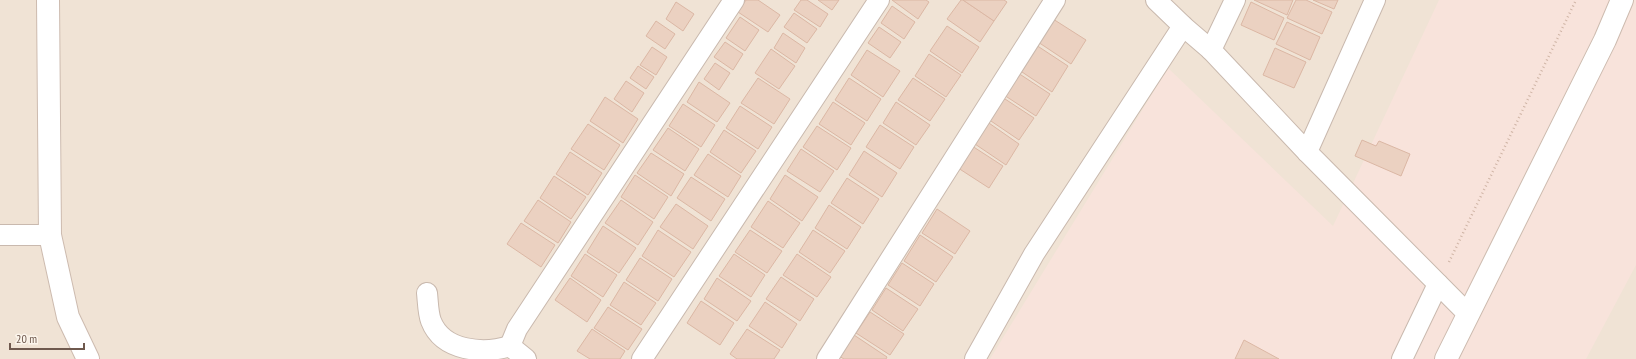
<svg xmlns="http://www.w3.org/2000/svg" width="1636" height="359" viewBox="0 0 1636 359" font-family="'PT Sans Narrow',sans-serif">
	<style>
		.residential { fill: #f0e3d5 }
		.commercial { fill: #f8e3db }
		.building { fill: #ebd1c1; stroke: #dbb7a4 }
		.lines { fill: none; stroke-linecap: round; stroke-linejoin: round }
		.street-casing { stroke: #c9b9ae; stroke-width: 22 }
		.secondary-casing { stroke: #cdbbaf; stroke-width: 24 }
		.path { stroke: #cfb4a5; stroke-width: 2.5; stroke-dasharray: 1 3; stroke-linecap: butt }
		.street { stroke: #fff; stroke-width: 20 }
		.secondary { stroke: #fff; stroke-width: 22 }
	</style>
	<rect width="100%" height="100%" fill="#f9f1e6"/>
	<!-- residential -->
	<rect class="residential" x="0" y="0" width="1636" height="359"/>
	<!-- commercial -->
	<path class="commercial" d="M1439 0H1636V265L1586 359H990L1168 68 1333 226Z"/>
	<!-- building -->
	<g class="building">
		<path d="M746 0H758L780 15 768 32 738 12Z"/>
		<path d="M801 0H807L828 14 820 27 794 10Z"/>
		<path d="M818 0H839L832 10Z"/>
		<path d="M892 0H926L929 2 918 19Z"/>
		<path d="M961 0H963L994 21 980 42 947 19Z"/>
		<path d="M963 0H1004L1007 2 994 21Z"/>
		<path d="M1254 0H1293L1287 15Z"/>
		<path d="M1296 0H1306L1332 12 1322 34 1287 18Z"/>
		<path d="M1313 0H1338L1334 9Z"/>
		<path d="M676 2 694 14 683 31 666 19Z"/>
		<path d="M1251 2 1284 18 1274 40 1241 25Z"/>
		<path d="M892 6 915 22 904 39 881 23Z"/>
		<path d="M794 13 817 29 807 43 784 27Z"/>
		<path d="M740 17 759 30 745 51 726 38Z"/>
		<path d="M1053 19 1086 40 1071 64 1038 42Z"/>
		<path d="M656 21 675 34 665 49 646 36Z"/>
		<path d="M1287 22 1320 37 1310 60 1276 44Z"/>
		<path d="M947 26 979 47 962 73 930 51Z"/>
		<path d="M879 27 901 42 890 58 868 43Z"/>
		<path d="M783 33 805 48 796 63 774 48Z"/>
		<path d="M725 42 743 54 733 70 714 57Z"/>
		<path d="M1036 45 1068 66 1052 92 1019 70Z"/>
		<path d="M652 47 667 57 656 75 640 65Z"/>
		<path d="M1275 48 1306 62 1294 88 1263 75Z"/>
		<path d="M771 49 795 66 779 89 755 73Z"/>
		<path d="M867 50 900 71 883 97 851 75Z"/>
		<path d="M929 54 961 75 946 97 915 76Z"/>
		<path d="M715 63 730 73 719 90 704 79Z"/>
		<path d="M638 66 654 77 646 89 630 78Z"/>
		<path d="M1018 73 1050 94 1036 116 1004 95Z"/>
		<path d="M758 78 790 99 774 124 741 103Z"/>
		<path d="M849 78 881 99 867 121 835 100Z"/>
		<path d="M913 78 945 99 930 121 898 100Z"/>
		<path d="M626 81 644 93 632 112 614 99Z"/>
		<path d="M699 82 730 103 717 122 687 102Z"/>
		<path d="M605 97 638 119 623 143 590 121Z"/>
		<path d="M1002 97 1034 118 1019 140 988 119Z"/>
		<path d="M833 102 865 123 851 145 819 124Z"/>
		<path d="M896 102 930 125 916 145 883 123Z"/>
		<path d="M683 104 715 125 701 147 669 126Z"/>
		<path d="M740 106 772 127 758 149 726 128Z"/>
		<path d="M986 121 1019 144 1006 165 972 142Z"/>
		<path d="M588 124 620 145 604 170 571 149Z"/>
		<path d="M880 125 914 147 900 169 866 147Z"/>
		<path d="M817 126 851 148 837 170 803 147Z"/>
		<path d="M668 128 699 149 685 171 653 150Z"/>
		<path d="M724 130 756 151 741 173 710 152Z"/>
		<path d="M1362 140 1376 146 1379 141 1410 154 1401 176 1355 156Z"/>
		<path d="M969 144 1003 166 989 188 955 166Z"/>
		<path d="M801 149 834 171 820 192 787 171Z"/>
		<path d="M864 151 897 173 882 197 849 175Z"/>
		<path d="M570 152 602 173 588 195 556 174Z"/>
		<path d="M651 153 684 174 671 196 637 173Z"/>
		<path d="M708 154 741 176 728 197 694 175Z"/>
		<path d="M635 175 668 197 654 219 621 197Z"/>
		<path d="M785 175 818 197 802 221 770 199Z"/>
		<path d="M554 176 586 197 571 219 540 198Z"/>
		<path d="M691 177 725 199 711 221 677 198Z"/>
		<path d="M847 178 879 199 863 224 831 203Z"/>
		<path d="M538 200 571 222 558 243 524 221Z"/>
		<path d="M621 200 653 222 638 245 605 223Z"/>
		<path d="M768 201 800 223 783 248 751 227Z"/>
		<path d="M676 204 708 226 693 249 660 227Z"/>
		<path d="M829 205 861 227 847 249 815 228Z"/>
		<path d="M937 209 970 231 955 254 922 233Z"/>
		<path d="M521 223 555 245 541 267 507 244Z"/>
		<path d="M603 226 636 248 619 273 587 252Z"/>
		<path d="M658 230 691 252 674 277 642 256Z"/>
		<path d="M750 230 782 251 767 273 735 252Z"/>
		<path d="M813 230 845 251 830 273 799 252Z"/>
		<path d="M920 235 953 257 936 282 904 261Z"/>
		<path d="M585 254 617 275 603 297 571 276Z"/>
		<path d="M734 254 765 275 751 297 719 276Z"/>
		<path d="M797 254 831 277 817 297 783 275Z"/>
		<path d="M640 258 672 279 658 301 626 280Z"/>
		<path d="M902 263 934 284 920 306 888 285Z"/>
		<path d="M781 277 814 299 800 321 766 299Z"/>
		<path d="M570 278 601 300 587 322 555 300Z"/>
		<path d="M717 278 751 301 737 321 704 299Z"/>
		<path d="M624 282 656 303 641 325 610 305Z"/>
		<path d="M886 288 918 309 903 331 872 310Z"/>
		<path d="M701 301 734 323 720 345 687 323Z"/>
		<path d="M765 302 797 324 782 348 749 326Z"/>
		<path d="M608 307 642 329 628 350 594 328Z"/>
		<path d="M870 312 904 334 890 355 856 333Z"/>
		<path d="M592 329 625 351 620 359H590L577 351Z"/>
		<path d="M747 329 780 350 774 359H737L730 354Z"/>
		<path d="M854 335 887 357 886 359H844L839 356Z"/>
		<path d="M1244 340 1279 359H1235Z"/>
	</g>
	<g class="lines">
		<defs>
			<g id="street">
				<path d="M1156 0 1183 26 1211 50 1307 152 1468 314"/>
				<path d="M1211 50 1235 0"/>
				<path d="M1307 152 1375 0"/>
				<path d="M0 235H50"/>
				<path d="M427 293C428 302 428 313 431 321 443 352 484 354 510 346"/>
				<path d="M526 359 510 346 517 329 734 0"/>
				<path d="M642 359 879 0"/>
				<path d="M827 359 1055 0"/>
				<path d="M975 359 1034 254 1183 26"/>
				<path d="M1402 359 1438 284"/>
			</g>
			<g id="secondary">
				<path d="M48 0 50 235 68 317 88 359"/>
				<path d="M1446 359 1605 40 1622 0"/>
			</g>
		</defs>
		<!-- street casing -->
		<use href="#street" class="street-casing"/>
		<!-- secondary casing -->
		<use href="#secondary" class="secondary-casing"/>
		<!-- path -->
		<path class="path" d="M1449 262 1576 0"/>
		<!-- street -->
		<use href="#street" class="street"/>
		<!-- secondary -->
		<use href="#secondary" class="secondary"/>
	</g>
	<!-- scale -->
	<path d="M10 343v6h74v-6" fill="none" stroke="#6f594e" stroke-width="2"/>
	<text x="16" y="343" font-size="12" fill="#6f594e" stroke="#fcf5ec" stroke-width="3" paint-order="stroke">20 m</text>
</svg>
